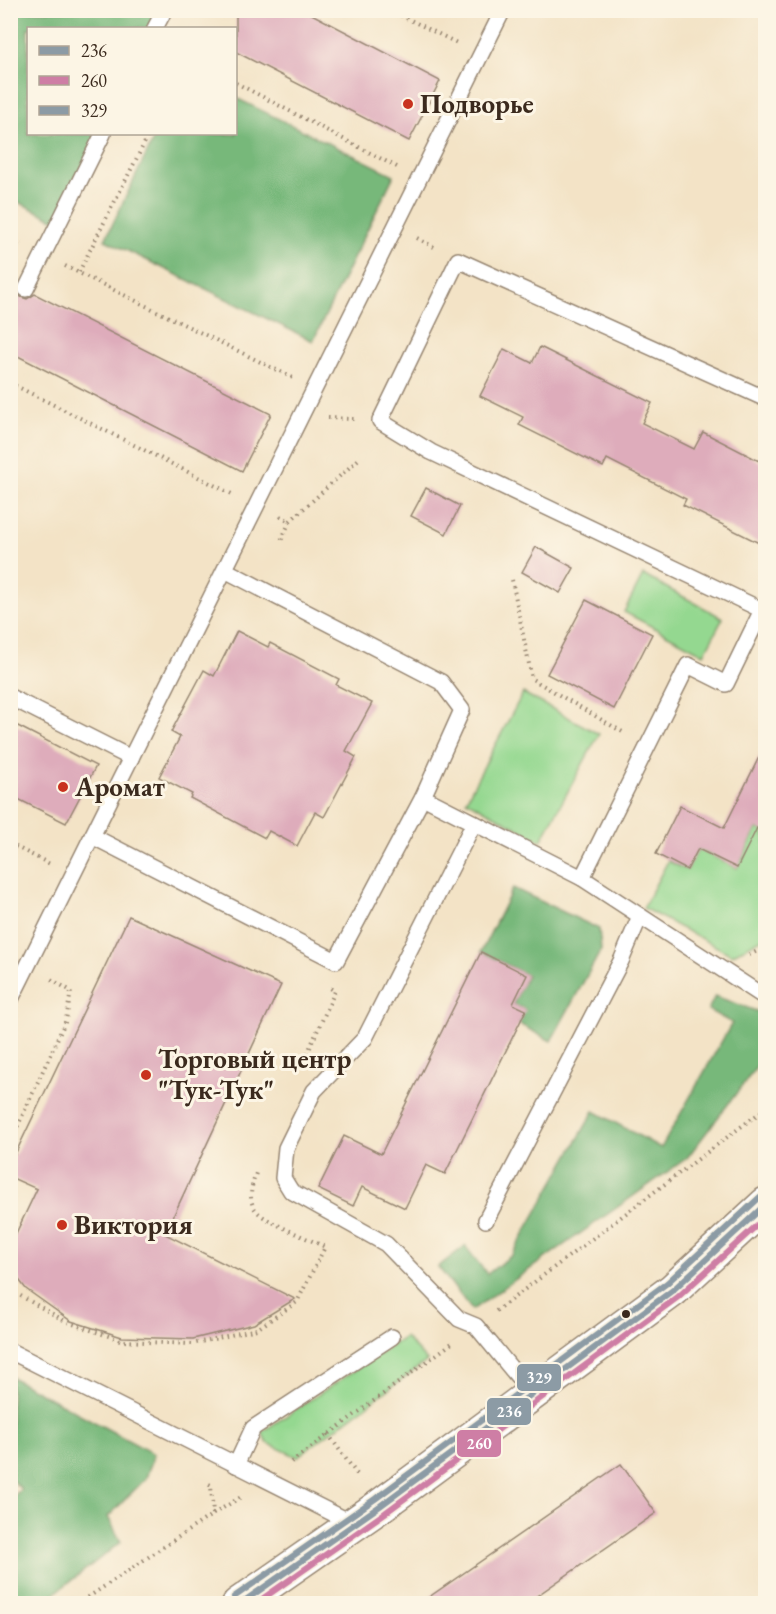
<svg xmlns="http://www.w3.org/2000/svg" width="776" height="1614" viewBox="0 0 776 1614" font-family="'EB Garamond',serif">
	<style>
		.green { fill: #94d890; stroke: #688157; stroke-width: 1.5 }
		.forest { fill: #77b87a; stroke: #59714c; stroke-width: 1.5 }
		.building { fill: #deacbb }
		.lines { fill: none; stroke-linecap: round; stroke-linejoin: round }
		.service-casing { stroke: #978672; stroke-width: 18 }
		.tertiary-casing { stroke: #978672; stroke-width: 36 }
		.path { stroke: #978672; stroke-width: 4; stroke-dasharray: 1.5 4.5; stroke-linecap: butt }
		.service { stroke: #fff; stroke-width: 15 }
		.tertiary { stroke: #fff; stroke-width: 33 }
		.bus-1-casing { stroke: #fcf5e5; stroke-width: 10 }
		.bus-2-casing { stroke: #fcf5e5; stroke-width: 10 }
		.bus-3-casing { stroke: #fcf5e5; stroke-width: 10 }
		.bus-1 { stroke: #8c9ba5; stroke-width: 6 }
		.bus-2 { stroke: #ce7ea5; stroke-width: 6 }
		.bus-3 { stroke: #8c9ba5; stroke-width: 6 }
		.poi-dot { fill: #c8321e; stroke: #fcf5e5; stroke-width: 2 }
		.bus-dot { fill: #3b2a1e; stroke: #fcf5e5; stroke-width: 2 }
		.labels { text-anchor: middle; stroke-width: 6; stroke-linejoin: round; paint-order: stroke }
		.poi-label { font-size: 27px; font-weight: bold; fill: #3b2a1e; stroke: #fcf5e5; text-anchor: start }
		.line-badge { stroke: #fcf5e5; stroke-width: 2 }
		.badge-label { font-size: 16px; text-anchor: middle; font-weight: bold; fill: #fff }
	</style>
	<rect width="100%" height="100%" fill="#fcf5e5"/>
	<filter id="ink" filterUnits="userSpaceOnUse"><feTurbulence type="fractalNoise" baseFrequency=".0167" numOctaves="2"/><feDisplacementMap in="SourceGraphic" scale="12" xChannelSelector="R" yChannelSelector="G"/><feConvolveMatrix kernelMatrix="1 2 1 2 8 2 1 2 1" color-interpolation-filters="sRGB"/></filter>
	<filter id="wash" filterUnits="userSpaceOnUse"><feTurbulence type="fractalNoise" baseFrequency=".008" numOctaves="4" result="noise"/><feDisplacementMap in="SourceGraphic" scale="24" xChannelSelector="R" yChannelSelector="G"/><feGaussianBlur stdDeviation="1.35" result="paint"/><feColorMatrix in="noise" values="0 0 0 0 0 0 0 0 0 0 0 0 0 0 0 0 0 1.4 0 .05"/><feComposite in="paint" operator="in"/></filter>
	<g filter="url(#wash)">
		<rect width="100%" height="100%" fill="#f3e3c6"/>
		<!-- green -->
		<g class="green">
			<path d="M643 575 723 618 704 654 624 612Z"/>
			<path d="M523 693 599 734 541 841 466 800Z"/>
			<path d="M757 828 765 832 766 934 763 938 732 955 643 908 668 861 687 870 698 849 737 868Z"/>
			<path d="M405 1337 427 1361 297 1457 267 1443 262 1432Z"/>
		</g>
		<!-- forest -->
		<g class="forest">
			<path d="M154 10 162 15 155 28H28V134H103L59 222 14 200 11 193 10 11Z"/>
			<path d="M236 98 394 175 313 341 105 240 156 134H236Z"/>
			<path d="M513 888 599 929 601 950 551 1041 519 1024 525 1010 513 1004 527 975 481 952Z"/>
			<path d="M715 996 762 1013 765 1021V1056L687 1158 472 1310 438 1267 465 1246 487 1274 512 1255 594 1111 661 1148 732 1023 708 1010Z"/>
			<path d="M11 1377 154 1454 146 1478 108 1517 121 1542 42 1603H11V1499L21 1489 11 1479Z"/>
		</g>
		<g id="blocks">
			<!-- building -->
			<g class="building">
				<path d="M236 10H304L440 81 409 141 236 52Z"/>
				<path d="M10 281 17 285 16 290 21 297 27 299 35 294 271 414 242 471 10 352Z"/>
				<path d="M540 347 652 403 642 423 694 449 703 432 765 464V546L683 505 686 499 607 459 603 467 519 425 523 417 480 396 504 349 532 363Z"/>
				<path d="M426 488 460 506 446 534 411 516Z"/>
				<path d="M536 547 574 568 560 593 522 572Z"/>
				<path d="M586 600 652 634 614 709 547 674Z"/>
				<path d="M237 631 268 647 270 643 339 679 336 685 372 703 346 751 356 757 324 817 315 812 297 846 269 831 265 838 190 798 192 794 159 777 180 737 171 732 204 670 214 676Z"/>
				<path d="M10 722 96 766 66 823 10 795Z"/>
				<path d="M765 745V832L757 828 737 868 698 849 687 870 656 854 680 806 724 828Z"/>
				<path d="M129 916 281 985 165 1234 295 1299 254 1324 193 1339 122 1337 71 1321 26 1289 10 1268V1246L37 1189 10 1177V1165Z"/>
				<path d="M481 952 527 975 513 1004 526 1010 445 1174 426 1165 405 1208 362 1187 353 1206 318 1189 344 1136 381 1154Z"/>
				<path d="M621 1464 656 1513 525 1604H419Z"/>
			</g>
		</g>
	</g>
	<g filter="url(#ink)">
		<use href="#blocks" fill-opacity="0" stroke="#978672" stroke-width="1.5"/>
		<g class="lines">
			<defs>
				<g id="service">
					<path d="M155 28 162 15"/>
					<path d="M26 289 103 134"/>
					<path d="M10 697 131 758"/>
					<path d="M423 797 582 878 766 998"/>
					<path d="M474 823 365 1038 314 1091 286 1148 283 1178 291 1191 386 1244 459 1319 476 1326 533 1395"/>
					<path d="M92 836 336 961 423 797 462 710 441 682 225 570"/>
					<path d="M582 878 688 665 726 684 762 610 431 452 380 421 458 260 766 399"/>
					<path d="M10 1001 503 10"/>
					<path d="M486 1220 621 961 640 916"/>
					<path d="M10 1351 354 1524"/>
					<path d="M236 1465 253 1428 392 1337"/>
				</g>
				<path id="tertiary" d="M239 1604 380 1506 673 1290 766 1204"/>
			</defs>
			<!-- service casing -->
			<use href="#service" class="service-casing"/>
			<!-- tertiary casing -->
			<use href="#tertiary" class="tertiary-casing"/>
			<!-- path -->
			<g class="path">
				<path d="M390 10 459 44"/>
				<path d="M236 83 397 167"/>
				<path d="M417 238 434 247"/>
				<path d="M10 239 21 244"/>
				<path d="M65 266 293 378"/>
				<path d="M79 272 149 134"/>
				<path d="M10 383 232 494"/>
				<path d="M328 418 354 419"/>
				<path d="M280 516 290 521 280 543"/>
				<path d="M290 521 361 457"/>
				<path d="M512 580 532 679 626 734"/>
				<path d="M10 844 50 864"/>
				<path d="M749 955 766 947"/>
				<path d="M305 1059 335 991 330 988"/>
				<path d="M10 1143 66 1020 71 991 49 978"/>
				<path d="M10 1290 67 1322 123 1341 192 1344 257 1329 297 1302 325 1247C311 1240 296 1234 282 1227 254 1213 244 1207 256 1173"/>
				<path d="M496 1311 766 1108"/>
				<path d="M328 1434 359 1477"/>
				<path d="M291 1462 452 1343"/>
				<path d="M213 1514 241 1497"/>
				<path d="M78 1604 213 1514 211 1485 209 1484"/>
			</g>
			<!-- service -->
			<use href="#service" class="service"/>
			<!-- tertiary -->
			<use href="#tertiary" class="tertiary"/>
			<defs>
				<path id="bus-1" d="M240 1604 380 1506 673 1290 766 1204"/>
				<path id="bus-2" d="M255 1604 385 1513 678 1297 766 1217"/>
				<path id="bus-3" d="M234 1597 375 1499 667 1283 760 1197"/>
			</defs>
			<!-- bus-1 casing -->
			<use href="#bus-1" class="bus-1-casing"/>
			<!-- bus-2 casing -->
			<use href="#bus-2" class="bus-2-casing"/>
			<!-- bus-3 casing -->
			<use href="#bus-3" class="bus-3-casing"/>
			<!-- bus-1 -->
			<use href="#bus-1" class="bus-1"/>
			<!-- bus-2 -->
			<use href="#bus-2" class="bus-2"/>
			<!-- bus-3 -->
			<use href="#bus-3" class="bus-3"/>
		</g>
	</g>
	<!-- markers -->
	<g class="poi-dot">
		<circle cx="408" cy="104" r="6"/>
		<circle cx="63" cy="787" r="6"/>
		<circle cx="146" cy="1075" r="6"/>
		<circle cx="62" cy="1225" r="6"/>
	</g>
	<circle class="bus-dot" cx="626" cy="1314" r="5"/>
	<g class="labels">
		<!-- poi labels -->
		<g class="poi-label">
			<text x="420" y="113">Подворье</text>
			<text x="75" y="796">Аромат</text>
			<text x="158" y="1068">Торговый центр<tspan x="158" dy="31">"Тук-Тук"</tspan></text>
			<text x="74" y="1234">Виктория</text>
		</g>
	</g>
	<g class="line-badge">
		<rect x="516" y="1363" width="46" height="29" rx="6" fill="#8c9ba5"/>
		<rect x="486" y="1397" width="46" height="29" rx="6" fill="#8c9ba5"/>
		<rect x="456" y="1429" width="46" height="29" rx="6" fill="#ce7ea5"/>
	</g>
	<g class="badge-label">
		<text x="539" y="1383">329</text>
		<text x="509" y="1417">236</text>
		<text x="479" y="1449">260</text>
	</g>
	<!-- margin -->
	<rect width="776" height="1614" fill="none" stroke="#fcf5e5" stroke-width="36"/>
	<!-- legend -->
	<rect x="27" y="27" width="210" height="108" fill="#fcf5e5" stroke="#afa495" stroke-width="1.5"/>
	<rect x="39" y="46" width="30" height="9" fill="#8c9ba5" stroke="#afa495" stroke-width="1.5"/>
	<text x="81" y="57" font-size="18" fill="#3b2a1e">236</text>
	<rect x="39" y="76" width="30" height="9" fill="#ce7ea5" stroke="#afa495" stroke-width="1.5"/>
	<text x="81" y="87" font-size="18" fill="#3b2a1e">260</text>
	<rect x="39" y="106" width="30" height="9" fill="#8c9ba5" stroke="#afa495" stroke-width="1.5"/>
	<text x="81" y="117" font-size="18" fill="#3b2a1e">329</text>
</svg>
